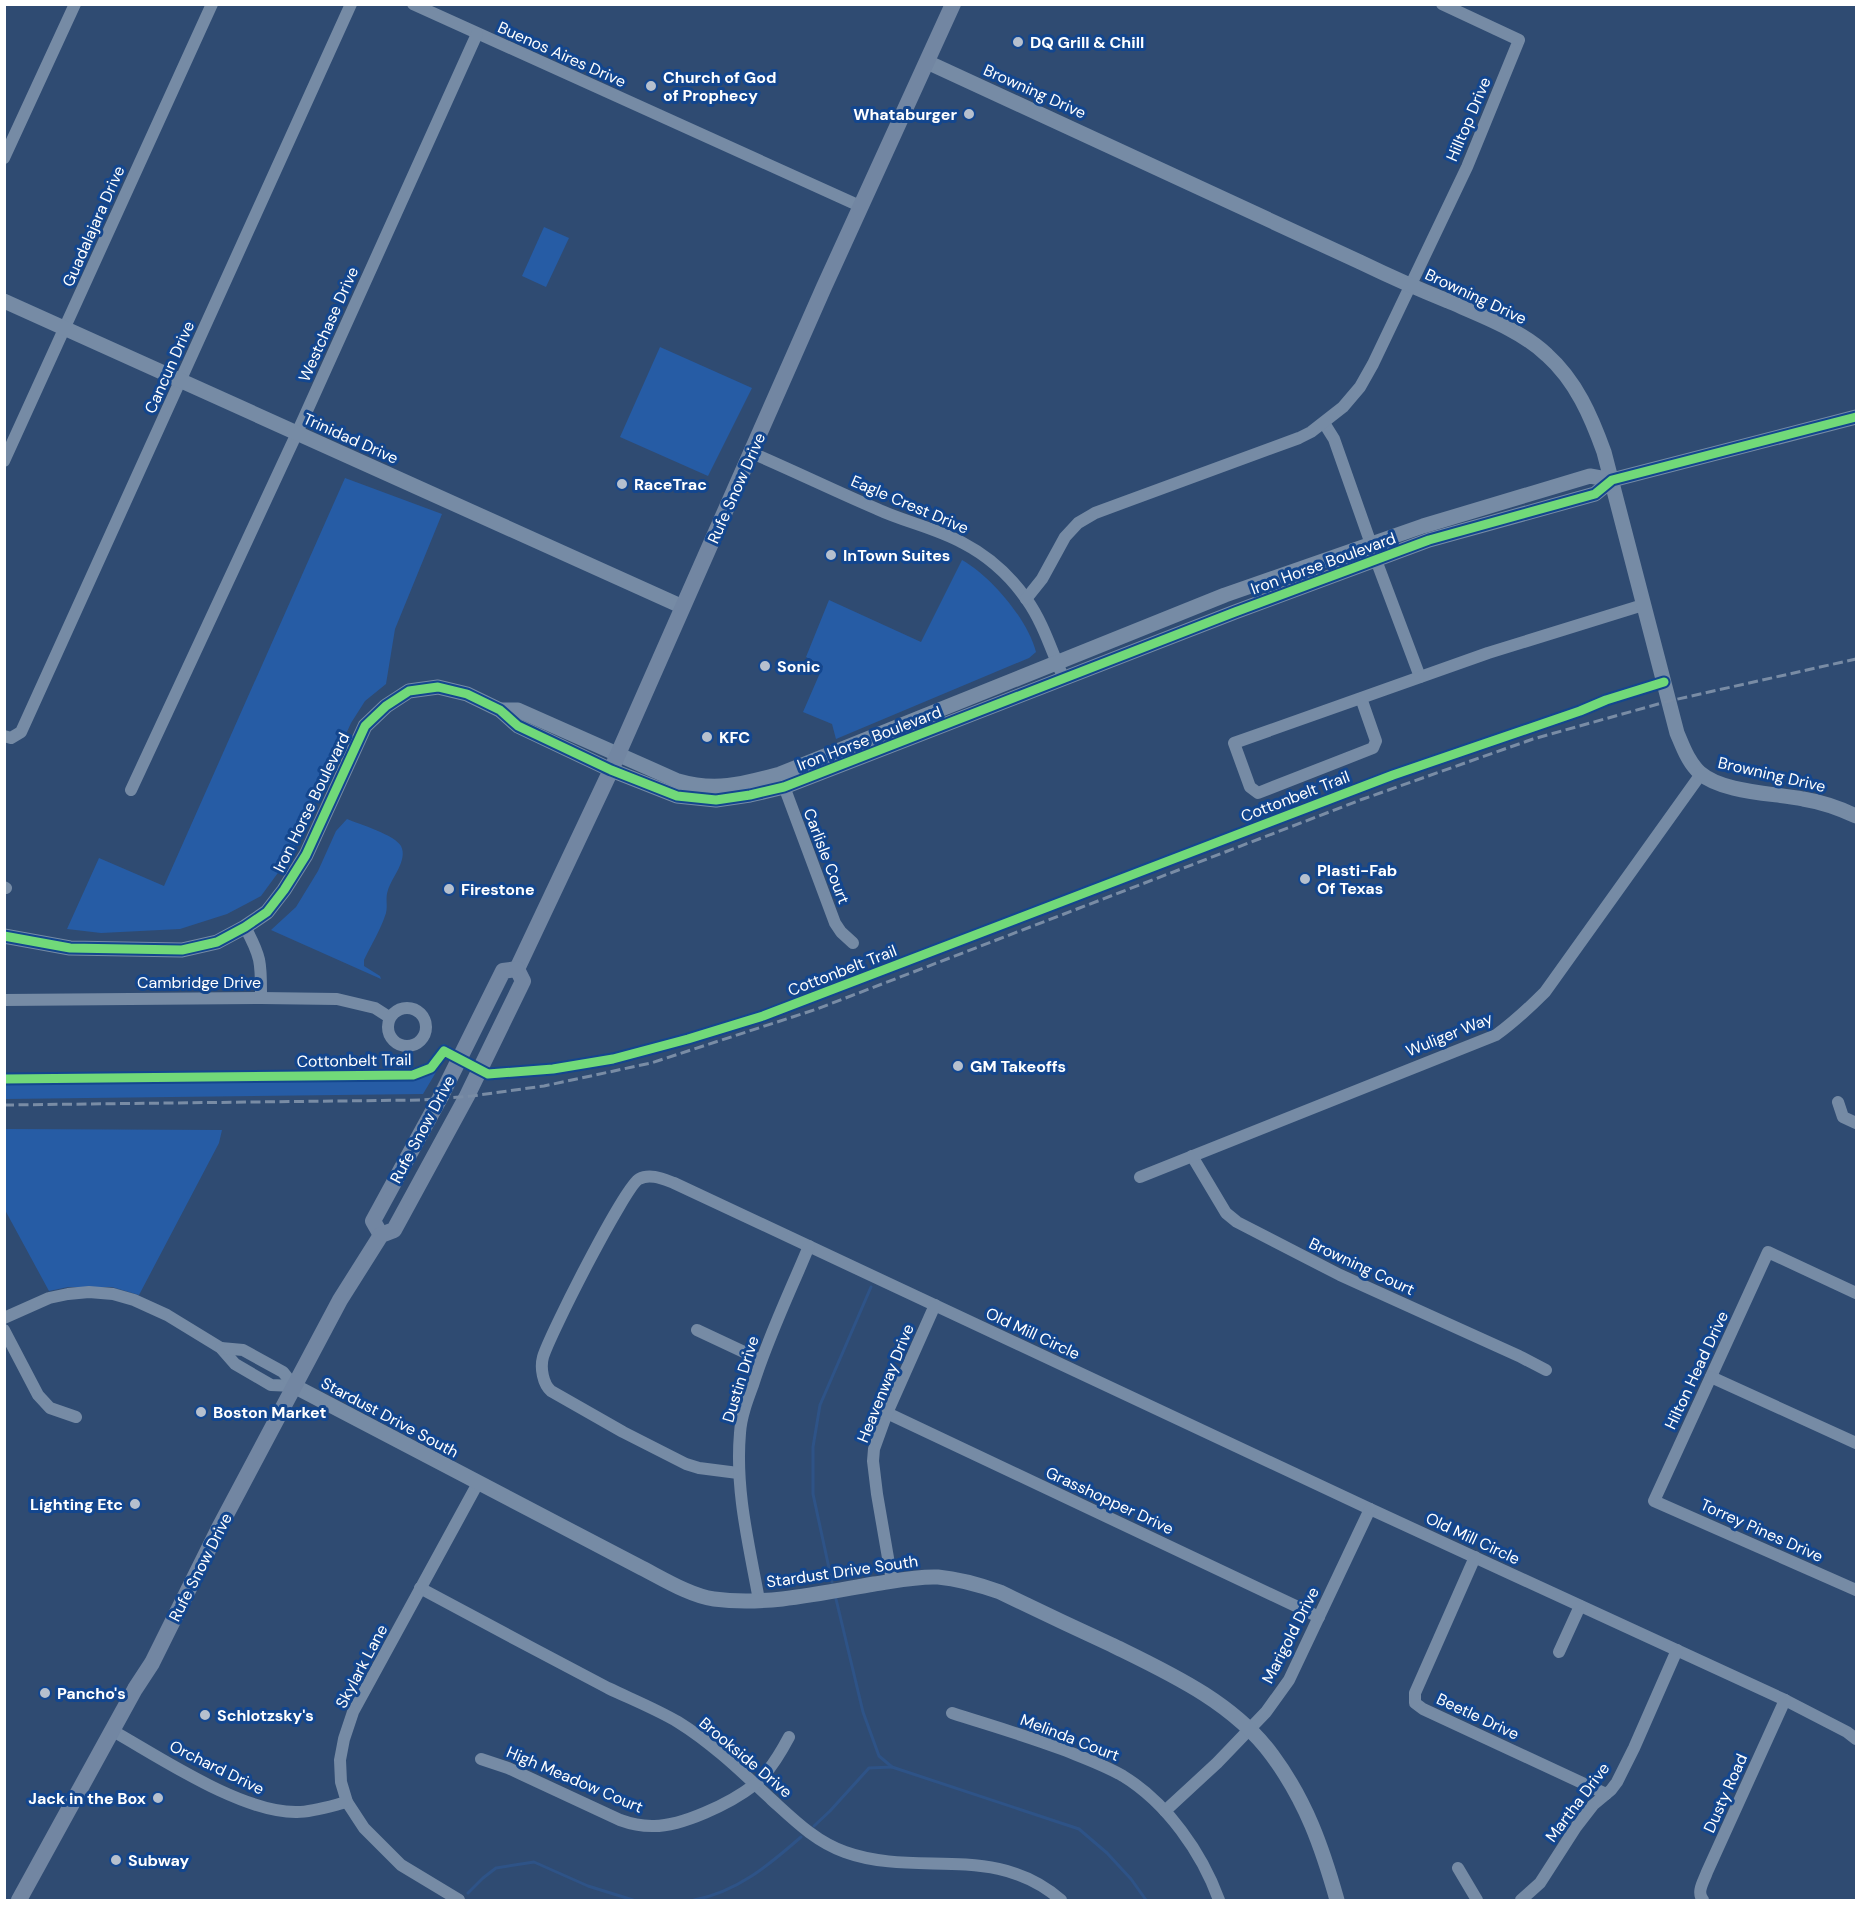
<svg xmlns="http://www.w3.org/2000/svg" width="1861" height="1905" viewBox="0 0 1861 1905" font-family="'DM Sans',sans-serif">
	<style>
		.green { fill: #265ca5 }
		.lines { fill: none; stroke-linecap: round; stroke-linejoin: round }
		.stream { stroke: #2e5387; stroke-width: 3 }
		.minor { stroke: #768ba5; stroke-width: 12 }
		.tertiary { stroke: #768ba5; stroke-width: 15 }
		.secondary { stroke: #7286a2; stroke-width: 16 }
		.rail { stroke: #798ca5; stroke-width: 3; stroke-dasharray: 10 4.5; stroke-linecap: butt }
		.cycleway-casing { stroke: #13468e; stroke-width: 13 }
		.cycleway { stroke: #71d979; stroke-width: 9 }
		.poi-dot { fill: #b6c0ce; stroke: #13468e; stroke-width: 2 }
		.labels { text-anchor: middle; stroke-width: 6; stroke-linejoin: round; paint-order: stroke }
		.poi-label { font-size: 16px; font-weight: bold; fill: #fff; stroke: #13468e; text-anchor: start }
		.street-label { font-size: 16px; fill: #fff; stroke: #13468e }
	</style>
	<rect width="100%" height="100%" fill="#2f4b72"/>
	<!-- green -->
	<g class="green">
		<path d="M544 227 569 238 546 287 522 276Z"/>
		<path d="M660 347 752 388 708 476 620 437Z"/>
		<path d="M345 478 442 514 395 629 386 684 365 701 351 723 291 855 261 896 227 914 180 929 101 933 67 929 99 858 164 886Z"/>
		<path d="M962 560C991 576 1028 620 1036 652L1029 658 836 739 832 724 803 712 823 666 806 657 829 600 921 642Z"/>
		<path d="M347 819C359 824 395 835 401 846 408 860 392 877 388 890 385 898 388 905 386 913 381 929 371 945 364 960V966L380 976 381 979 271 930 296 907 318 871 336 831Z"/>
		<path d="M443 1044 451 1047 423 1094 5 1099V1074L308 1071 371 1069 412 1071 422 1070 429 1066 435 1059Z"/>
		<path d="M4 1129 222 1130 219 1143 139 1295 112 1287H68L49 1291 5 1210Z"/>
	</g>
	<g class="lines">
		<!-- stream -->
		<g class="stream">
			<path d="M832 1582 813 1494V1447L820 1405 871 1287"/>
			<path d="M836 1599 863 1712 879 1756 892 1767 1079 1829 1107 1853 1131 1879 1146 1900"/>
			<path d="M814 1826 830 1811 869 1768 892 1767"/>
			<path d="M468 1893 483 1878 496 1868 534 1862 588 1886 633 1900"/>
			<path d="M694 1900C737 1892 769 1865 801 1837"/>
		</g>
		<!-- minor -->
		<g class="minor">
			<path d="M413 4 862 207"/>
			<path d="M4 158 75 4"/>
			<path d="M1324 423 1334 439 1371 544"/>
			<path d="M752 453C794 471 835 491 877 509 905 522 936 528 963 543 988 556 1011 577 1027 600 1044 624 1052 653 1064 679"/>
			<path d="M4 461 212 4"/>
			<path d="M1376 560 1420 677"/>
			<path d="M1026 599 1042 579 1065 537 1078 523 1095 513 1299 438 1311 432 1343 407 1360 387 1373 364 1467 167 1519 40 1442 4"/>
			<path d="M1361 698 1376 741 1373 748 1258 793 1250 787 1234 743 1488 653 1643 605"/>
			<path d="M4 736 11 738 21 732 351 4"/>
			<path d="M782 781 835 923 841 932 853 943"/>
			<path d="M131 790 297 433 477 34"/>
			<path d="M4 887 6 888"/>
			<path d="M245 927C262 958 261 964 261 998"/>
			<path d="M4 1000 261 998 337 999 375 1008 389 1017"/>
			<circle cx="407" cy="1027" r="19"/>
			<path d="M1838 1102 1843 1117 1856 1123"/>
			<path d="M1192 1156 1226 1213 1237 1222 1340 1275 1519 1356 1546 1370"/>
			<path d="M1140 1177 1496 1035C1514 1022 1529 1008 1545 992L1701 774"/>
			<path d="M1856 1293 1768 1252 1654 1501 1856 1590"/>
			<path d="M4 1318 49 1298 68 1294 89 1292 113 1294 134 1300 167 1315 221 1348 235 1364 271 1385 294 1386"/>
			<path d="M4 1330 38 1395 50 1408 76 1417"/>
			<path d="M697 1330 761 1360"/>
			<path d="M221 1348 243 1350 283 1372 294 1386"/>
			<path d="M1711 1377 1856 1443"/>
			<path d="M887 1413 1319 1617"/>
			<path d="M738 1473 699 1468 686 1464 623 1432 551 1391C543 1384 540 1368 543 1357 549 1336 625 1186 639 1179 650 1173 663 1179 674 1183L1370 1509 1785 1700 1847 1732 1856 1739"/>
			<path d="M1475 1557 1415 1693V1703L1423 1709 1606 1794"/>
			<path d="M892 1581 877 1494 873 1461 874 1449 887 1413 935 1305"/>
			<path d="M420 1588C483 1622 545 1655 608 1688 631 1699 656 1709 678 1722 712 1743 742 1772 772 1800 794 1820 816 1842 845 1852 917 1878 995 1842 1061 1900"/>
			<path d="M759 1600C749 1545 735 1490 740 1433 741 1417 747 1401 753 1385 768 1337 790 1292 809 1246"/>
			<path d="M1559 1652 1580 1606"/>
			<path d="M952 1713C989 1725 1027 1736 1064 1750 1084 1758 1104 1765 1123 1776 1167 1803 1202 1853 1219 1900"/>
			<path d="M113 1731C161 1758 242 1813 297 1812 313 1812 331 1806 347 1802"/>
			<path d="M481 1759 508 1768 620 1820C631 1824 640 1826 652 1826 681 1827 731 1803 754 1785 769 1773 780 1754 789 1737"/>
			<path d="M1165 1811 1217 1763 1266 1712 1289 1680 1370 1509"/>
			<path d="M1458 1868 1477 1900"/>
			<path d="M459 1900 401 1865 364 1828 347 1802 341 1782 340 1760 344 1739 353 1712 478 1483"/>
			<path d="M1521 1900 1540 1883 1576 1827 1593 1805 1611 1790 1617 1782 1634 1748 1677 1650"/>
			<path d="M1703 1900C1696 1892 1704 1881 1707 1872L1785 1700"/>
		</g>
		<!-- tertiary -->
		<g class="tertiary">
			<path d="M927 62C1072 128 1216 196 1360 262 1389 276 1418 289 1448 301 1480 315 1521 330 1547 355 1576 381 1591 416 1604 452L1677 733C1683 747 1688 762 1700 773 1723 793 1774 793 1803 799 1822 802 1839 808 1856 816"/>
			<path d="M4 301 683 607"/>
			<path d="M500 710H518L678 781C716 792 743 784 780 774L1225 595 1423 526 1590 476 1612 480"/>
			<path d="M4 936 70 948 182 950 217 942 245 927 267 912 284 890 306 855 365 726 386 706 409 691 438 687 467 694 500 710 518 726 611 770 677 796 716 800 750 795 784 787 1235 612 1429 540 1595 494 1612 480 1856 417"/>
			<path d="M294 1386 638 1566C660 1577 690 1596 714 1599 767 1606 822 1593 874 1584 895 1581 916 1576 938 1577 960 1579 980 1585 1000 1592 1037 1610 1075 1628 1112 1645 1169 1673 1233 1702 1272 1755 1306 1801 1322 1847 1337 1900"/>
		</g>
		<!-- secondary -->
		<g class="secondary">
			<path d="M517 969 611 770 824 287 953 4"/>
			<path d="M381 1235 373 1221 440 1098 503 971 517 969"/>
			<path d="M19 1900 135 1689 152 1663 219 1528 340 1300 381 1235 394 1230 467 1096 523 981 517 969"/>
		</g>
		<!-- rail -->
		<path class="rail" d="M4 1105 421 1100 472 1096 544 1086 651 1063 817 1009 1363 799 1533 739 1669 701 1856 659"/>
		<defs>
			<g id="cycleway">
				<path d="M4 936 70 948 182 950 217 942 245 927 267 912 284 890 306 855 365 726 386 706 409 691 438 687 467 694 500 710 518 726 611 770 677 796 716 800 750 795 784 787 1235 612 1429 540 1595 494 1612 480 1856 417"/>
				<path d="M4 1079 413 1075 431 1068 444 1051 488 1074 553 1069 613 1059 688 1039 763 1016 1393 775 1580 711 1606 700 1664 682"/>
			</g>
		</defs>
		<!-- cycleway casing -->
		<use href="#cycleway" class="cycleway-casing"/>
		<!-- cycleway -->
		<use href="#cycleway" class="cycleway"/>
	</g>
	<!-- markers -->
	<g class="poi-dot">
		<circle cx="1018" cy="42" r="6"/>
		<circle cx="651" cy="86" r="6"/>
		<circle cx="969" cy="114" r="6"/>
		<circle cx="622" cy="484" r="6"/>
		<circle cx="831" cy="555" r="6"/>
		<circle cx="765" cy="666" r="6"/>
		<circle cx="707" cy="737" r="6"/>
		<circle cx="1305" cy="879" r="6"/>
		<circle cx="449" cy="889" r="6"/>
		<circle cx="958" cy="1066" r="6"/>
		<circle cx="201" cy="1412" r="6"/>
		<circle cx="135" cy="1504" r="6"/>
		<circle cx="45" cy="1693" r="6"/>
		<circle cx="205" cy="1715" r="6"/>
		<circle cx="158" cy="1798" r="6"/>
		<circle cx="116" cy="1860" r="6"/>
	</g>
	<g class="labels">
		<!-- poi labels -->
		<g class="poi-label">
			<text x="1030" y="48">DQ Grill &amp; Chill</text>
			<text x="663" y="83">Church of God<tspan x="663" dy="18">of Prophecy</tspan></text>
			<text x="957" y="120" text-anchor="end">Whataburger</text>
			<text x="634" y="490">RaceTrac</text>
			<text x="843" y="561">InTown Suites</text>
			<text x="777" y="672">Sonic</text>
			<text x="719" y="743">KFC</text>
			<text x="1317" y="876">Plasti-Fab<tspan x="1317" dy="18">Of Texas</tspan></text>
			<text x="461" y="895">Firestone</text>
			<text x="970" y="1072">GM Takeoffs</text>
			<text x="213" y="1418">Boston Market</text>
			<text x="123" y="1510" text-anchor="end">Lighting Etc</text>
			<text x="57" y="1699">Pancho's</text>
			<text x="217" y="1721">Schlotzsky's</text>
			<text x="146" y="1804" text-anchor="end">Jack in the Box</text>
			<text x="128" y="1866">Subway</text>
		</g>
		<!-- street labels -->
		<g class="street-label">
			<text transform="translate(562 54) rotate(24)" y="6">Buenos Aires Drive</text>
			<text transform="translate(1035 91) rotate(24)" y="6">Browning Drive</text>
			<text transform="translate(1468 119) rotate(-67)" y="6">Hilltop Drive</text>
			<text transform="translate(93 226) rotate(-66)" y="6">Guadalajara Drive</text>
			<text transform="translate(1476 296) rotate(25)" y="6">Browning Drive</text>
			<text transform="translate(328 324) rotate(-66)" y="6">Westchase Drive</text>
			<text transform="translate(169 367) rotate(-66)" y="6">Cancun Drive</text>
			<text transform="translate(351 438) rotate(24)" y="6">Trinidad Drive</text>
			<text transform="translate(736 488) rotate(-66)" y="6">Rufe Snow Drive</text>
			<text transform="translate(910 504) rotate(23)" y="6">Eagle Crest Drive</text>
			<text transform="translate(1323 563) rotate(-20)" y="6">Iron Horse Boulevard</text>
			<text transform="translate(869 738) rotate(-21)" y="6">Iron Horse Boulevard</text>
			<text transform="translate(1772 774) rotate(13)" y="6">Browning Drive</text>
			<text transform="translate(1295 796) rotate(-21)" y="6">Cottonbelt Trail</text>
			<text transform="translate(311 802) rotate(-64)" y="6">Iron Horse Boulevard</text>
			<text transform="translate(827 856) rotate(69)" y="6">Carlisle Court</text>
			<text transform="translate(842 970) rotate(-21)" y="6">Cottonbelt Trail</text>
			<text x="199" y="988">Cambridge Drive</text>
			<text transform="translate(1449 1034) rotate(-22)" y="6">Wuliger Way</text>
			<text transform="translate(354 1060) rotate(-1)" y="6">Cottonbelt Trail</text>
			<text transform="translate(422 1129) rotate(-62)" y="6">Rufe Snow Drive</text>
			<text transform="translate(1362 1266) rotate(25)" y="6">Browning Court</text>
			<text transform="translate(1033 1333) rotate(25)" y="6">Old Mill Circle</text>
			<text transform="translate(1696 1370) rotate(-65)" y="6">Hilton Head Drive</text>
			<text transform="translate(740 1379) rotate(-73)" y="6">Dustin Drive</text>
			<text transform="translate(885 1383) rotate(-68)" y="6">Heavenway Drive</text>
			<text transform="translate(390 1417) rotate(28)" y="6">Stardust Drive South</text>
			<text transform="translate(1110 1500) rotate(25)" y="6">Grasshopper Drive</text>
			<text transform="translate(1762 1530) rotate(24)" y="6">Torrey Pines Drive</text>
			<text transform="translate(1473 1538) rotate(25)" y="6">Old Mill Circle</text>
			<text transform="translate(200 1567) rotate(-63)" y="6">Rufe Snow Drive</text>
			<text transform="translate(842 1571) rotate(-8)" y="6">Stardust Drive South</text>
			<text transform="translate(1290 1635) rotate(-63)" y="6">Marigold Drive</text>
			<text transform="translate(361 1666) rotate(-62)" y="6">Skylark Lane</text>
			<text transform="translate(1478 1716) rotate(25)" y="6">Beetle Drive</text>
			<text transform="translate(1070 1737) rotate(21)" y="6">Melinda Court</text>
			<text transform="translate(746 1757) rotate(40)" y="6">Brookside Drive</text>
			<text transform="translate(217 1767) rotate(26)" y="6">Orchard Drive</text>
			<text transform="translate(575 1779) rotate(23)" y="6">High Meadow Court</text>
			<text transform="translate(1725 1793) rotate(-66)" y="6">Dusty Road</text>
			<text transform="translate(1577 1802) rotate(-53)" y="6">Martha Drive</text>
		</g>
	</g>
	<!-- border -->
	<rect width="1861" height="1905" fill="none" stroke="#ffffff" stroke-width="12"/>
</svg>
